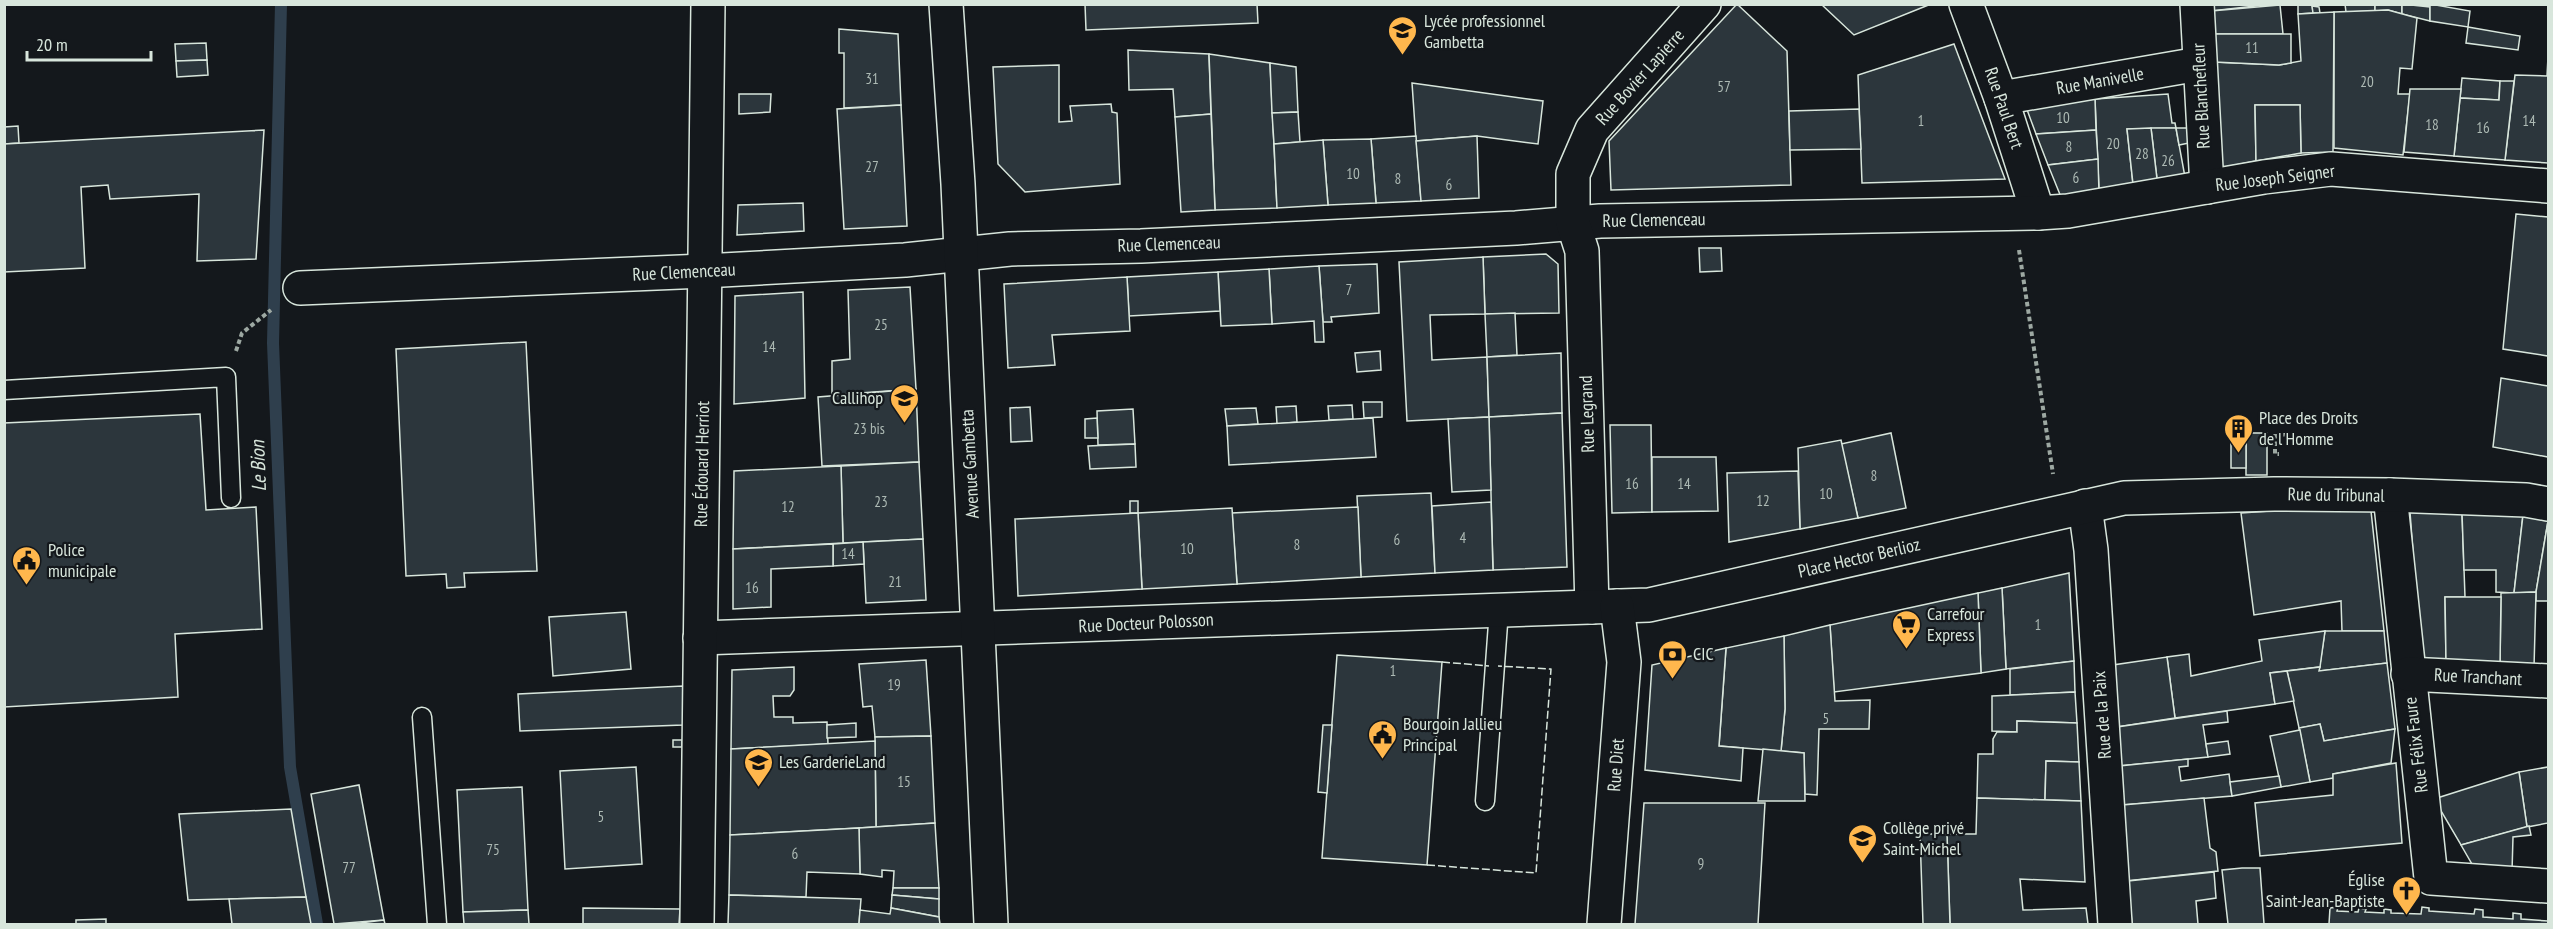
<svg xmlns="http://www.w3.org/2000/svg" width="2553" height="929" viewBox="0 0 2553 929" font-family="'PT Sans Narrow',sans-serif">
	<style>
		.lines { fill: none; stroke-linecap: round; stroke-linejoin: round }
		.stream { stroke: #2f3f4d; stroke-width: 12 }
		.building { fill: #2c363c; stroke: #d8e6dc; stroke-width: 1.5 }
		.lane-casing { stroke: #d8e6dc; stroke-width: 21 }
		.street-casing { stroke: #d8e6dc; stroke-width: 36 }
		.primary-casing { stroke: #d8e6dc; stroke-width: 36 }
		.path { stroke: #9da8a2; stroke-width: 4; stroke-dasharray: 4.5 3; stroke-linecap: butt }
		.lane { stroke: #14181c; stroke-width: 18 }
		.street { stroke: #14181c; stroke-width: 33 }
		.primary { stroke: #14181c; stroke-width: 33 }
		.fence { stroke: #d8e6dc; stroke-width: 1.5; stroke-dasharray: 8 3; stroke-linecap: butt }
		.labels { text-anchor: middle; stroke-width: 4.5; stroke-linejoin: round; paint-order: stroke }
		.number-label { font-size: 15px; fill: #adbab4 }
		.poi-label { font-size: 18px; fill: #d8e6dc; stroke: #14181c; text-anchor: start }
		.street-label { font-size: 18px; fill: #d8e6dc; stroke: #14181c }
		.water-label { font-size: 20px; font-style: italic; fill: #d8e6dc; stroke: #14181c }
	</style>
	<rect width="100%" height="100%" fill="#14181c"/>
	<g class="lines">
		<!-- stream -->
		<path class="stream" d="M281 4 273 343 290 767 317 924"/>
	</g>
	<!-- building -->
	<g class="building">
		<path d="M1085 4H1257L1258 23 1086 30Z"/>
		<path d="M1737 4 1787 51 1791 185 1611 190 1609 141Z"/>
		<path d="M1821 4H1931L1854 35Z"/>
		<path d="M2211 4H2264V5L2211 11Z"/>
		<path d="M2298 4H2312L2313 13 2298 14Z"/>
		<path d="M2345 4H2375V11L2346 12Z"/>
		<path d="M2375 4H2402V14L2388 10 2375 11Z"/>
		<path d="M2402 4 2430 7V21L2402 14Z"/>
		<path d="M2430 4 2470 11 2468 27 2430 21Z"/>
		<path d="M2280 5 2283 34H2212L2211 11Z"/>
		<path d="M2312 6 2319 7 2320 13H2313Z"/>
		<path d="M2388 10 2417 18 2412 69 2400 68 2398 94H2410L2403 155 2334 148V12Z"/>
		<path d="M2334 12 2333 152 2301 153 2300 105H2255L2256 161 2220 168 2214 62 2279 65 2301 61 2298 14Z"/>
		<path d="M2468 27 2520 36 2518 50 2466 43Z"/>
		<path d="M839 29 898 34 901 105 844 108V53H839Z"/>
		<path d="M2212 34H2291V63L2279 65 2214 62Z"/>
		<path d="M206 43 207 60 176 61 175 44Z"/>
		<path d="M1954 44 2005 179 1862 183 1858 75Z"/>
		<path d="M1128 50 1209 54 1211 114 1175 117 1173 89 1129 90Z"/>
		<path d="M1209 54 1270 63 1277 208 1215 210Z"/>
		<path d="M2548 57V163L2505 160 2515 75 2547 76Z"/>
		<path d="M207 60 208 75 177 77 176 61Z"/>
		<path d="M1270 63 1296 67 1298 112 1272 113Z"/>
		<path d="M1059 65V122L1072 121 1070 106 1111 104 1112 112 1117 113 1120 184 1025 192 998 164 993 67Z"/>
		<path d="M2462 78 2500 81 2499 100 2460 98Z"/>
		<path d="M2500 81H2514L2505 160 2454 156 2460 98 2499 100Z"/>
		<path d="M1412 83 1543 101 1538 144 1477 136 1416 141Z"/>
		<path d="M2410 89H2461L2454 156 2404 152Z"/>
		<path d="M739 94H771L770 112 739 114Z"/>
		<path d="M2168 94 2172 123H2175L2176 128 2127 129 2133 184 2099 190 2095 99Z"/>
		<path d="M2095 99 2096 130 2036 134 2026 107Z"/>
		<path d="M901 105 907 226 844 229 837 109Z"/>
		<path d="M2255 105H2300L2301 153 2256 161Z"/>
		<path d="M1859 109 1861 149 1790 150 1789 111Z"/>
		<path d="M1298 112 1300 142 1274 144 1272 113Z"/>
		<path d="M1211 114 1215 210 1181 212 1175 117Z"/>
		<path d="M18 126 19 143 4 144V127Z"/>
		<path d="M2151 128H2176L2185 177 2157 179Z"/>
		<path d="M2151 128 2157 179 2133 184 2127 129Z"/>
		<path d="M2176 128H2187L2189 143 2179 145Z"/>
		<path d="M264 130 256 259 197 261 199 194 110 199 108 185 81 187 85 268 4 272V144Z"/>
		<path d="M2096 130 2098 159 2048 165 2036 134Z"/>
		<path d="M1416 136 1421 201 1376 203 1371 139Z"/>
		<path d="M1477 136 1479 198 1421 201 1416 141Z"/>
		<path d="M1371 139 1376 203 1328 205 1323 140Z"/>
		<path d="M1323 140 1328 205 1277 208 1274 144Z"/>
		<path d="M2098 159 2099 193 2061 197 2048 165Z"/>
		<path d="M803 203 804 231 737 235 738 205Z"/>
		<path d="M2516 214 2548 217V356L2503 349Z"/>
		<path d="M1699 248H1721L1722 271 1700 272Z"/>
		<path d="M1546 254 1558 264 1559 313 1485 314 1483 257Z"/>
		<path d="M1483 257 1485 314 1430 315 1432 360 1487 357 1489 417 1407 421 1399 262Z"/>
		<path d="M1377 264 1379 313 1331 317 1332 322H1323L1319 266Z"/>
		<path d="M1319 266 1323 322 1324 342H1315L1314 321 1272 324 1269 269Z"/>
		<path d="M1269 269 1272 324 1221 326 1218 272Z"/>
		<path d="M1218 272 1220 311 1129 316 1127 277Z"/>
		<path d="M1127 277 1130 331 1052 335 1055 365 1008 368 1004 284Z"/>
		<path d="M910 287 916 389 832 395V361L850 359 848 290Z"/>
		<path d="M803 292 805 398 734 404 735 296Z"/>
		<path d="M1515 313 1517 355 1487 357 1485 314Z"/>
		<path d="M526 342 537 571 464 573 465 587 447 588 446 574 406 576 396 349Z"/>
		<path d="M1380 351 1381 370 1357 372 1355 353Z"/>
		<path d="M1561 353 1562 413 1489 417 1487 357Z"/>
		<path d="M2501 378 2548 386V457L2493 447Z"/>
		<path d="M916 389 919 462 822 466 818 397Z"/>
		<path d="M1363 402H1382V417L1364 418Z"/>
		<path d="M1352 405 1353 419 1329 420 1328 406Z"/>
		<path d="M1296 406 1297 422 1277 424 1276 407Z"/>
		<path d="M1030 407 1032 441 1011 442 1010 408Z"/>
		<path d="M1256 408 1258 424 1227 426 1225 409Z"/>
		<path d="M1133 409 1135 444 1098 445 1097 411Z"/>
		<path d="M1562 413 1567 567 1493 570 1489 417Z"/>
		<path d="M200 414 206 510 256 507 262 629 175 634 178 697 4 707V423Z"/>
		<path d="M1489 417 1491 490 1452 492 1448 419Z"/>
		<path d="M1097 418 1098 438H1085V419Z"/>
		<path d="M1373 418 1376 457 1229 465 1227 426Z"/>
		<path d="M1610 425H1651L1652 512 1612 513Z"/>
		<path d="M1891 433 1906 508 1858 518 1841 444Z"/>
		<rect x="2246" y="433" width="21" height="42"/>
		<rect x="2231" y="437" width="15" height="31"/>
		<path d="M1841 440 1858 518 1800 529 1798 448Z"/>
		<path d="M1135 444 1136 467 1090 469 1088 446Z"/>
		<path d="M1652 457H1716L1718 511 1652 512Z"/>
		<path d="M919 462 923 539 843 543 841 466Z"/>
		<path d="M841 466 843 543 733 549 734 471Z"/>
		<path d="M1798 471 1800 529 1729 542 1727 473Z"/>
		<path d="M1431 493 1435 573 1361 577 1357 496Z"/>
		<rect x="1130" y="501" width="8" height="12"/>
		<path d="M1491 502 1493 570 1435 573 1432 506Z"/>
		<path d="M1358 507 1361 577 1237 584 1232 513Z"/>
		<path d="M2331 507 2371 511 2384 631H2342L2341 601 2254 615 2241 513Z"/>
		<path d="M1232 508 1237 584 1142 589 1138 513Z"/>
		<path d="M2410 512 2462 513 2465 597H2445L2446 662 2421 660Z"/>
		<path d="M1138 513 1142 589 1018 596 1015 519Z"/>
		<path d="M2462 513 2523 515 2514 593 2496 592V570H2464Z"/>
		<path d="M2523 515 2548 521 2536 592 2514 593Z"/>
		<path d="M2548 521V601H2536V592Z"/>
		<path d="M923 539 926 600 866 603 863 542Z"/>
		<path d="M863 542 864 564 833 566V544Z"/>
		<path d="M833 544V566L771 569V607L733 609V549Z"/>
		<path d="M2069 573 2074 661 2006 669 2002 588Z"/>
		<path d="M2002 588 2006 669 1981 673 1978 593Z"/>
		<path d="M2536 592 2534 668 2500 665 2501 593Z"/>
		<path d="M1978 593 1981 673 1834 692 1830 625Z"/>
		<path d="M2445 597H2501L2500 665 2446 662Z"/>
		<path d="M626 612 631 669 553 676 549 617Z"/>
		<path d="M1830 625 1835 701 1870 700 1869 729H1819L1817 795 1805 794 1804 753 1781 751 1785 709 1784 636Z"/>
		<path d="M2325 631H2384L2387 663 2319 671Z"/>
		<path d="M2325 631 2320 667 2270 673 2275 704 2175 718 2167 657 2189 654 2191 676 2262 661 2259 640Z"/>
		<path d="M1784 636 1785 709 1781 751 1719 746 1726 648Z"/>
		<path d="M1726 648 1719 746 1743 748 1741 781 1645 770 1652 665Z"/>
		<path d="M1337 655 1442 662 1427 865 1322 858Z"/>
		<path d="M2167 657 2175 718 2117 727 2113 665Z"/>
		<path d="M926 660 931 736 875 737 872 706 863 707 859 664Z"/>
		<path d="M2074 661 2075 692 2010 695V669Z"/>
		<path d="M2387 663 2395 729 2324 741 2320 724 2299 728 2287 671 2320 667 2319 671Z"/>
		<path d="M794 667V690L790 696H773L774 717H793V723L827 722 828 744 731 749 732 670Z"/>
		<path d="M2287 671 2294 701 2275 704 2270 673Z"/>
		<path d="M683 686V725L520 731 518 694Z"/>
		<path d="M2075 692 2077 723 2017 721V732L1992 731V696Z"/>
		<path d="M2227 711 2228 722 2203 725 2208 757 2119 766 2117 727Z"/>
		<path d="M2017 721 2077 723 2079 762 2046 761 2045 800 1977 798 1978 754H1993V739L1997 732H2017Z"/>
		<path d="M856 723V737L827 738V725Z"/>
		<path d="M2320 724 2324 741 2395 729 2391 763 2333 774V778L2310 782 2299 728Z"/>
		<path d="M1323 725H1332L1327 793 1318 792Z"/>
		<path d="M2300 730 2310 782 2281 787 2270 736Z"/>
		<path d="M931 736 935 823 876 827 875 737Z"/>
		<rect x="673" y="740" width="9" height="7"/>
		<path d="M875 741 876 827 730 835 731 749Z"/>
		<path d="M2228 741 2230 754 2208 757 2206 744Z"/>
		<path d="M1763 749 1804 753 1805 801H1758Z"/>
		<path d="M2188 759V766L2179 767 2181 781 2229 774 2232 796 2122 805 2119 766Z"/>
		<path d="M2046 761 2079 762 2081 801 2045 800Z"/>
		<path d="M2396 763 2402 843 2260 856 2255 803 2333 795V774Z"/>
		<path d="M636 767 642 864 565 869 560 771Z"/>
		<path d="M2548 767V823L2527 827 2519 772Z"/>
		<path d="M2519 772 2527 827 2461 845 2434 799Z"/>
		<path d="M2279 776 2281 787 2232 796 2230 782Z"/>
		<path d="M359 785 384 920 334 924 311 794Z"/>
		<path d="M522 787 528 910 463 912 457 790Z"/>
		<path d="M1977 798 2081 801 2085 882 2020 879 2023 910 2086 908 2088 924H1950L1947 834H1976Z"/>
		<path d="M2204 798 2210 848 2216 852 2218 871 2126 881 2122 805Z"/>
		<path d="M1644 803H1765L1758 924H1635Z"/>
		<path d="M291 809 306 897 188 900 179 814Z"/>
		<path d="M935 823 939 888H893L894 871 882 870V877L860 874 859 828Z"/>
		<path d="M2529 826 2531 835 2513 837 2512 872 2476 871 2461 845Z"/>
		<path d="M859 828 860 874 807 872 806 897 729 895 730 835Z"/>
		<path d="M1920 834H1947L1950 924H1923Z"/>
		<path d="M2242 868H2260L2264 924H2228L2222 870Z"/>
		<path d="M2214 872 2216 898 2196 901 2198 924H2132L2128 881Z"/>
		<path d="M893 888H939V899L892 895Z"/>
		<path d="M729 895 861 899 859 924H728Z"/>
		<path d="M892 895 939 899V917L891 908Z"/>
		<path d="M306 897 311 924H232L229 899Z"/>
		<path d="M2338 907 2337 911 2358 912 2359 908 2366 909 2365 912 2384 913V909L2391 910V913L2421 914 2422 907 2429 908V911L2474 914 2475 909 2483 910V917L2513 919V913L2521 914V919L2548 921V915V924H2329L2330 908Z"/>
		<path d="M583 908 680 909 679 924H583Z"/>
		<path d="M891 908 939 917 940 924H859L860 910 890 914Z"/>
		<path d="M528 910 529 924H464L463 912Z"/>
		<path d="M106 919V924H76V920Z"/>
		<path d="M384 920 385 924H352Z"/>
	</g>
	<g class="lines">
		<defs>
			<g id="lane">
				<path d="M4 390 226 377 231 498"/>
				<path d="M422 717 437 924"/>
				<path d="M1485 801 1499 610"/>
			</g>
			<g id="street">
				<path d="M1966 4 2001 98 2038 213"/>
				<path d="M2197 4 2207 187"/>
				<path d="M2001 98 2199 64"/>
				<path d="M300 288 704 271 905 260 1010 249 1141 246 1516 228 1600 221 2038 213 2068 211 2264 177 2331 169 2548 186"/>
				<path d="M2390 495 2431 878 2548 886"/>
				<path d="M2085 506 2091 550 2115 924"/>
				<path d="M1592 607 1582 251 1573 223V174L1592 130 1704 4"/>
				<path d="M700 638 1649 605 2124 498 2274 494 2390 495 2526 500 2548 504"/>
				<path d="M2408 674 2548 681"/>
				<path d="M697 924 708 4"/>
				<path d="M1604 924 1624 662 1617 606"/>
			</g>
			<path id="primary" d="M946 4 958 184 991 924"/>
		</defs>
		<!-- lane casing -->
		<use href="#lane" class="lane-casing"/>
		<!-- street casing -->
		<use href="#street" class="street-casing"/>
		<!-- primary casing -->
		<use href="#primary" class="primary-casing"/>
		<!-- path -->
		<g class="path">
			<path d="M2019 250 2053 474"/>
			<path d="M236 351 242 333 271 310"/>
			<path d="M2275 434V454H2279"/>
		</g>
		<!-- lane -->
		<use href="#lane" class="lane"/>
		<!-- street -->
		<use href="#street" class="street"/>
		<!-- primary -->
		<use href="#primary" class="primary"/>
		<!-- fence -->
		<g class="fence">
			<path d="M1442 662 1489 666"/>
			<path d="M1427 865 1536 873 1551 669 1498 666"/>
		</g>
	</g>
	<!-- icons -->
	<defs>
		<symbol id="school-pin" viewBox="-11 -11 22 30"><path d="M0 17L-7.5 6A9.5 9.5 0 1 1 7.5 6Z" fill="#ffb74d" stroke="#14181c"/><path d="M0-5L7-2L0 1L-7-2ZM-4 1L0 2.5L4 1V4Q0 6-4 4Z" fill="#111"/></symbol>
		<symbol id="building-pin" viewBox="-11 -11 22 30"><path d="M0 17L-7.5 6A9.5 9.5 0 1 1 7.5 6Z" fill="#ffb74d" stroke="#14181c"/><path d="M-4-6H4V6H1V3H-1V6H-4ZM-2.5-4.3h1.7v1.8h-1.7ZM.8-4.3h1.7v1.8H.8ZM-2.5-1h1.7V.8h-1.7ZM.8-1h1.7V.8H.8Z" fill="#111"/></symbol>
		<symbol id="civic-pin" viewBox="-11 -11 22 30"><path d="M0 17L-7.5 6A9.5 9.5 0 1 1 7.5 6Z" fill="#ffb74d" stroke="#14181c"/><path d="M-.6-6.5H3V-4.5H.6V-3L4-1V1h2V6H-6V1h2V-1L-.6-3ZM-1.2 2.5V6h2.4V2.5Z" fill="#111"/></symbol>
		<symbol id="supermarket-pin" viewBox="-11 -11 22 30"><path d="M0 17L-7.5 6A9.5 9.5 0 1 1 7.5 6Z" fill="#ffb74d" stroke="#14181c"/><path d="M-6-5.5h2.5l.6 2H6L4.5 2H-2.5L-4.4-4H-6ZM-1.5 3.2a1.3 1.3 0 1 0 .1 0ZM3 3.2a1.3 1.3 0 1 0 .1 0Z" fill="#111"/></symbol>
		<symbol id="bank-pin" viewBox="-11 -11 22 30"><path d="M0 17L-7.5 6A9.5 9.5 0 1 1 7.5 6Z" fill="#ffb74d" stroke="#14181c"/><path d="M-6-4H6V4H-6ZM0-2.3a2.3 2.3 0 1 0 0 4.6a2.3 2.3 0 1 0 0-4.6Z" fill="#111"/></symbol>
		<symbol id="church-pin" viewBox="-11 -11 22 30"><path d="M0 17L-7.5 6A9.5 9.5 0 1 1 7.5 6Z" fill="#ffb74d" stroke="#14181c"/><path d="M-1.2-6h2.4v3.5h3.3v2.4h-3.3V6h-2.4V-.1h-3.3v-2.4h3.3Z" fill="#111"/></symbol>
	</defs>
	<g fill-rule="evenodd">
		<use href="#school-pin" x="1386" y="14" width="33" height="45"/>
		<use href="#school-pin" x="888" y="382" width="33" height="45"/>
		<use href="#building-pin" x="2222" y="412" width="33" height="45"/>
		<use href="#civic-pin" x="10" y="544" width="33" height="45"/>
		<use href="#supermarket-pin" x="1890" y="608" width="33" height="45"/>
		<use href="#bank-pin" x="1656" y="638" width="33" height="45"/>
		<use href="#civic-pin" x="1366" y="718" width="33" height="45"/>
		<use href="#school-pin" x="742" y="746" width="33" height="45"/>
		<use href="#school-pin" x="1846" y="822" width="33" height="45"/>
		<use href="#church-pin" x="2390" y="874" width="33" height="45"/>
	</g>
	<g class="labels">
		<!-- number labels -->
		<g class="number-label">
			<text x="2252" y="53">11</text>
			<text x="872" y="84">31</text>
			<text x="2367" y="87">20</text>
			<text x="1724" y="92">57</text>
			<text x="2063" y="123">10</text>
			<text x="1921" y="126">1</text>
			<text x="2529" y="126">14</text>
			<text x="2432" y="130">18</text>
			<text x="2483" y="133">16</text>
			<text x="2113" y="149">20</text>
			<text x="2069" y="152">8</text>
			<text x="2142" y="159">28</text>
			<text x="2168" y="166">26</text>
			<text x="872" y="172">27</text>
			<text x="1353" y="179">10</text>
			<text x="2076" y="183">6</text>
			<text x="1398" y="184">8</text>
			<text x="1449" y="190">6</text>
			<text x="1349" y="295">7</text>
			<text x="881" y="330">25</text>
			<text x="769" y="352">14</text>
			<text x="869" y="434">23 bis</text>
			<text x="1874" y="481">8</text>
			<text x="1632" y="489">16</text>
			<text x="1684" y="489">14</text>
			<text x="1826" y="499">10</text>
			<text x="1763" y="506">12</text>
			<text x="881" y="507">23</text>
			<text x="788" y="512">12</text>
			<text x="1463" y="543">4</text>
			<text x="1397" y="545">6</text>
			<text x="1297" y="550">8</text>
			<text x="1187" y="554">10</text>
			<text x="848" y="559">14</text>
			<text x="895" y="587">21</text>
			<text x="752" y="593">16</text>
			<text x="2038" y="630">1</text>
			<text x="1393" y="676">1</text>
			<text x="894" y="690">19</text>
			<text x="1826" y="724">5</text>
			<text x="904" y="787">15</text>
			<text x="601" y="822">5</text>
			<text x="493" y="855">75</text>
			<text x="795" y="859">6</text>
			<text x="1701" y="869">9</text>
			<text x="349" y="873">77</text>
		</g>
		<!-- poi labels -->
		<g class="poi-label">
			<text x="1424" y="27">Lycée professionnel<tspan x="1424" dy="21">Gambetta</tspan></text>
			<text x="883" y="404" text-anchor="end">Callihop</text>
			<text x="2259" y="424">Place des Droits<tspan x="2259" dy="21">de l'Homme</tspan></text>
			<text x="48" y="556">Police<tspan x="48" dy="21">municipale</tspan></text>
			<text x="1927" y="620">Carrefour<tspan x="1927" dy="21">Express</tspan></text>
			<text x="1693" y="660">CIC</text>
			<text x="1403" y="730">Bourgoin Jallieu<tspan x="1403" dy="21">Principal</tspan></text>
			<text x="779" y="768">Les GarderieLand</text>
			<text x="1883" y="834">Collège privé<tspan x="1883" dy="21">Saint-Michel</tspan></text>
			<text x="2385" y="886" text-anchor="end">Église<tspan x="2385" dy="21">Saint-Jean-Baptiste</tspan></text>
		</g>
		<!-- street labels -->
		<g class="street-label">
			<text transform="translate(1640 77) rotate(-48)" y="6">Rue Bovier Lapierre</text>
			<text transform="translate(2100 81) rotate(-10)" y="6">Rue Manivelle</text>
			<text transform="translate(2201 96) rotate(-93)" y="6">Rue Blanchefleur</text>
			<text transform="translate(2004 108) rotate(71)" y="6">Rue Paul Bert</text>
			<text transform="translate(2275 178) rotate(-7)" y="6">Rue Joseph Seigner</text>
			<text transform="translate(1654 220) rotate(-1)" y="6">Rue Clemenceau</text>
			<text transform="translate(1169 244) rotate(-2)" y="6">Rue Clemenceau</text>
			<text transform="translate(684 272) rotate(-3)" y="6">Rue Clemenceau</text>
			<text transform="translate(1587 414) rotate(-92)" y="6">Rue Legrand</text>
			<text transform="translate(702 464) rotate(-89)" y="6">Rue Édouard Herriot</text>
			<text transform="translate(970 464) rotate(-93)" y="6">Avenue Gambetta</text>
			<text transform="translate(2336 495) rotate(1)" y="6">Rue du Tribunal</text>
			<text transform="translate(1859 558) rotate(-13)" y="6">Place Hector Berlioz</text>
			<text transform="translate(1146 623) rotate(-3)" y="6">Rue Docteur Polosson</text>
			<text transform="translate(2478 677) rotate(3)" y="6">Rue Tranchant</text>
			<text transform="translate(2102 715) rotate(-94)" y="6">Rue de la Paix</text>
			<text transform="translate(2416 745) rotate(-97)" y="6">Rue Félix Faure</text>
			<text transform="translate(1616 765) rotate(-86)" y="6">Rue Diet</text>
		</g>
		<!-- water labels -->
		<g class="water-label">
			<text transform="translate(258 466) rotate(-92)" y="7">Le Bion</text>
		</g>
	</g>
	<!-- border -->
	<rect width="2553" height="929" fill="none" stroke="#d8e6dc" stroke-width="12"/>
	<!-- scale -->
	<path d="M27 51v9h124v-9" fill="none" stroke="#d8e6dc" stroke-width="3"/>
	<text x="36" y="51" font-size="18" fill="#d8e6dc" stroke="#14181c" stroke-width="4.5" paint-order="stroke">20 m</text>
</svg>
